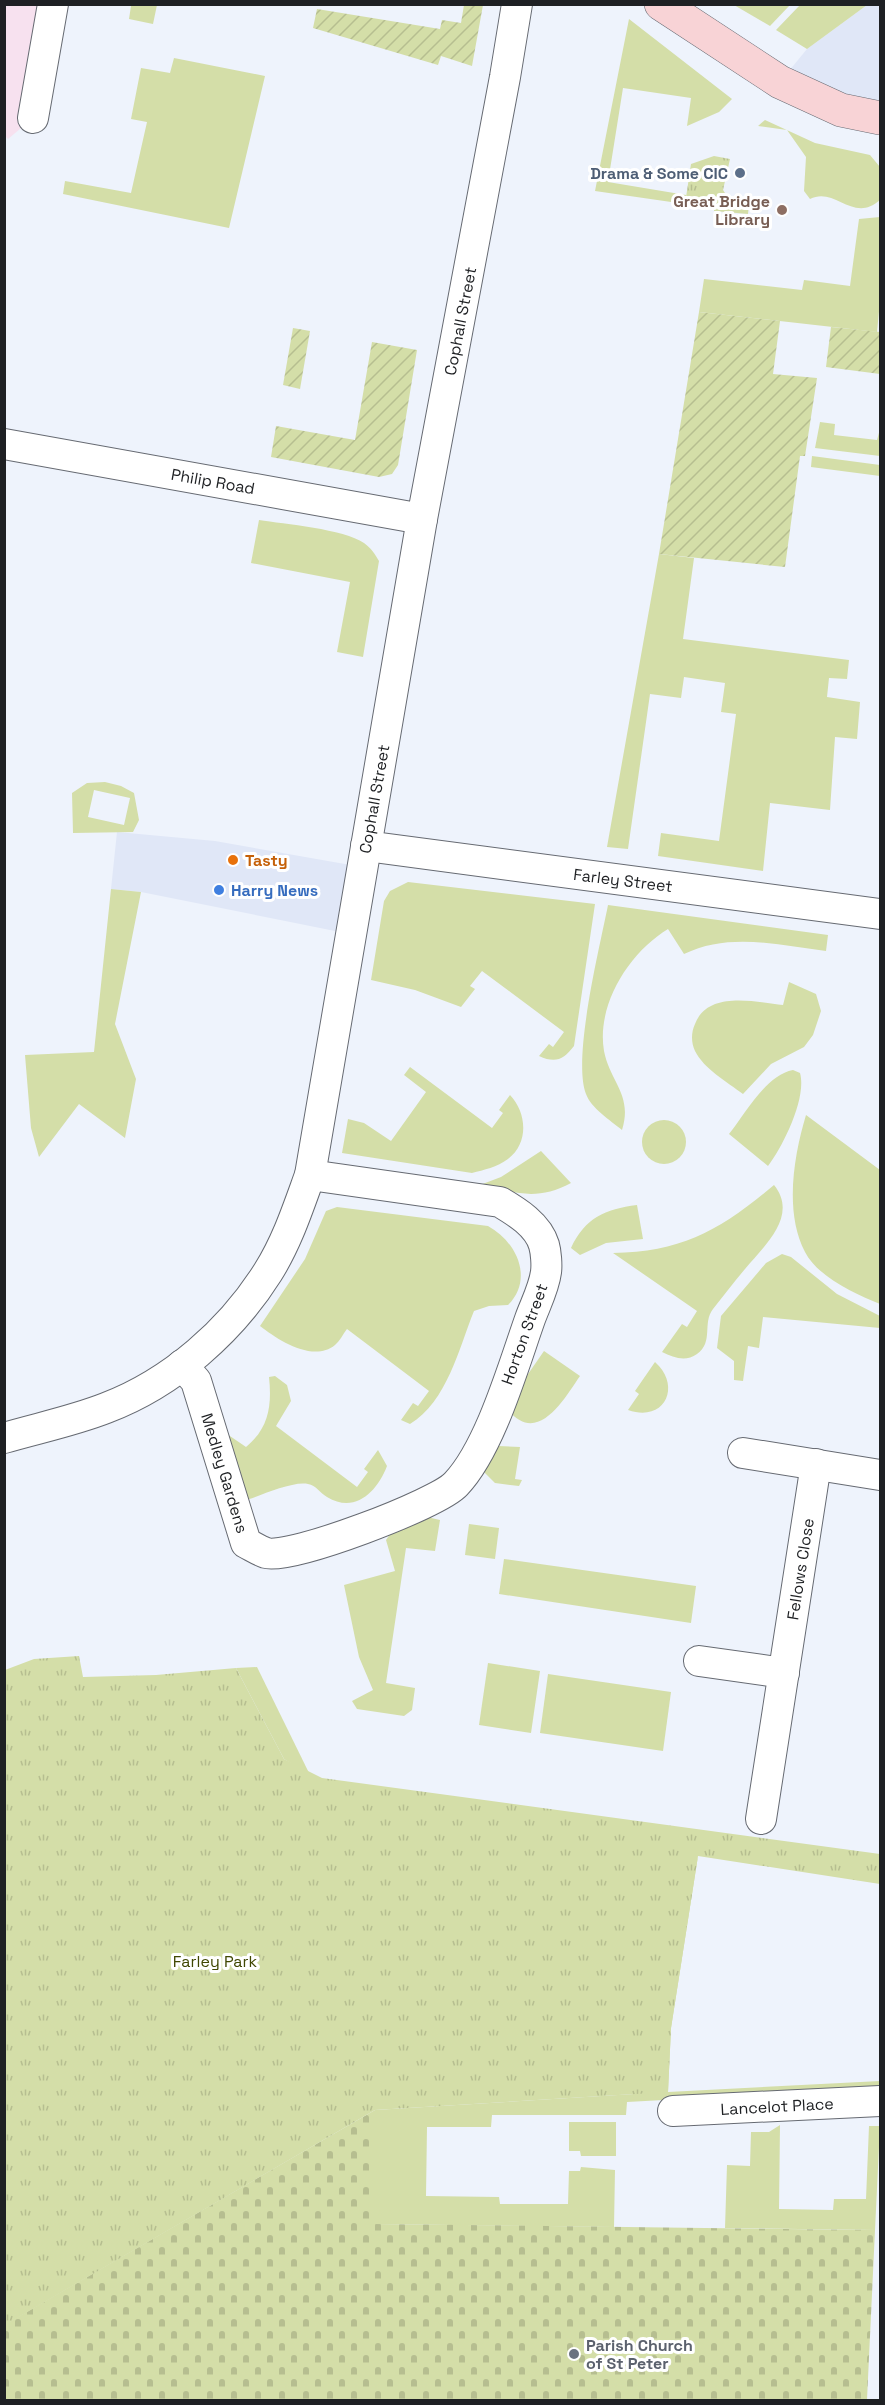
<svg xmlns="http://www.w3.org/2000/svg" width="885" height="2405" viewBox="0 0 885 2405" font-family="'Space Grotesk',sans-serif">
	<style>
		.built { fill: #e0e7f7 }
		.industrial { fill: #f7e1ef }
		.grass { fill: #d4dea8; fill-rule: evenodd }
		.cemetery { fill: url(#cemetery-stones) }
		.park { fill: url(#park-tufts) }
		.garden { fill: url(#garden-furrows) }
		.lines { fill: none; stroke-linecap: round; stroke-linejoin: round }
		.street-casing { stroke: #666a72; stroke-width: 32 }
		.secondary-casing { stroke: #666a72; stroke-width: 34 }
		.street { stroke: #fff; stroke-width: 30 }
		.secondary { stroke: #f8d3d6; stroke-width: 33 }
		.service-dot { fill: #5c6f8a; stroke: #fff; stroke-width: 2 }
		.education-dot { fill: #8d6e63; stroke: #fff; stroke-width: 2 }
		.food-dot { fill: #e8710a; stroke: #fff; stroke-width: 2 }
		.shop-dot { fill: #3f7fe0; stroke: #fff; stroke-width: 2 }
		.worship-dot { fill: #6b7280; stroke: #fff; stroke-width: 2 }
		.labels { text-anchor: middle; stroke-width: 6; stroke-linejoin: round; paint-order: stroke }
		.service-label { font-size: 16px; font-weight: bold; fill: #4e5e75; stroke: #fff; text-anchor: end }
		.education-label { font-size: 16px; font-weight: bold; fill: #785e54; stroke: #fff; text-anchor: end }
		.street-label { font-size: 16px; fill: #1e2023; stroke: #fff }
		.food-label { font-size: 16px; font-weight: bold; fill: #c56008; stroke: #fff; text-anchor: start }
		.shop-label { font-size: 16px; font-weight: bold; fill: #366cbe; stroke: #fff; text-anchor: start }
		.park-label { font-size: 16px; fill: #404702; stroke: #fff }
		.worship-label { font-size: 16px; font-weight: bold; fill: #5b616d; stroke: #fff; text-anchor: start }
	</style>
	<defs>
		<pattern id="cemetery-stones" width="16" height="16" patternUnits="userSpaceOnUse" patternTransform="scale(1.5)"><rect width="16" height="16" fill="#d4dea8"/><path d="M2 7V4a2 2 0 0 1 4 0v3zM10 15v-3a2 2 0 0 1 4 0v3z" fill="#b6be90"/></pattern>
		<pattern id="park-tufts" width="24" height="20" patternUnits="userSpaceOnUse" patternTransform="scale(1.5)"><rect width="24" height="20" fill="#d4dea8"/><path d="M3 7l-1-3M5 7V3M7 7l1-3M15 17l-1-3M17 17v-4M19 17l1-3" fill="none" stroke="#b6be90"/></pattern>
		<pattern id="garden-furrows" width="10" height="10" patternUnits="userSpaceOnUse" patternTransform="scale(1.5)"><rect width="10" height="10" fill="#d4dea8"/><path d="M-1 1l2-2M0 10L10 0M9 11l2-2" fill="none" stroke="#b6be90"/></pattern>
	</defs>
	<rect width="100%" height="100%" fill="#eef3fc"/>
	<!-- built -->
	<g class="built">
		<path d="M867 5H880V118L780 82 807 49Z"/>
		<path d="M117 832 215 841 362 867 350 934 141 892 111 889Z"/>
	</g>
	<!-- industrial -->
	<path class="industrial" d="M5 5H53L33 118 8 139 5 136Z"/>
	<!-- grass -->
	<g class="grass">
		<path d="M124 5H157L153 24 129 19 131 6Z"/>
		<path d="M734 5 790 4V5L770 26Z"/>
		<path d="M800 5V4L867 5 807 49 776 30Z"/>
		<path d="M629 19 732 99 719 112 687 126 691 98 623 88 608 182 686 195 685 204 595 191Z"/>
		<path d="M174 58 265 76 229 228 63 194 65 181 131 193 147 122 131 119 141 68 170 73Z"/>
		<path d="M765 120 815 143 870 155 880 167V200C853 224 835 186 810 199L804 191 806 157 787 130 758 126Z"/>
		<path d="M880 217V301L877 332 699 312 704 279 802 290 804 280 850 286 859 219Z"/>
		<path d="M820 422 835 424 834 435 877 440 880 429V456L815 448Z"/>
		<path d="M812 456 880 465V476L811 467Z"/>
		<path d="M259 520C284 524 344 529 364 543 371 548 375 554 379 561L363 657 337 652 350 582 251 563Z"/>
		<path d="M659 554 694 558 683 639 849 660 847 679 829 678 827 697 860 702 857 739 835 737 830 810 770 803 763 871 658 856 661 833 719 841 736 714 721 712 725 683 684 677 681 698 650 694 628 849 607 847Z"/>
		<path d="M105 782 121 786 134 793 139 820 133 832 73 833 72 793 87 783ZM94 790 130 798 124 825 88 817Z"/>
		<path d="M408 882 595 904 574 1046C564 1059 556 1064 539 1056L549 1044 553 1047 564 1032 482 971 470 986 475 989 461 1007 415 990 371 980 384 901 390 891Z"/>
		<path d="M111 889 141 892 115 1024 136 1079 125 1138 79 1104 39 1157 31 1128 25 1055 94 1052Z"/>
		<path d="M608 905 828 935 826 951C779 945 729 932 684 954L668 929C630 952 596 1004 604 1051 610 1082 633 1095 622 1130 610 1120 591 1108 586 1094 572 1058 600 946 608 905Z"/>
		<path d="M789 982 816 994 821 1011 813 1035 804 1047 771 1064 743 1094C727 1082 704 1069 695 1051 691 1043 691 1032 695 1024 708 990 755 1002 783 1005Z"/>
		<path d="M410 1067 492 1128 503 1113 499 1110 510 1095C527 1113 529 1143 508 1159 497 1167 484 1170 472 1173L342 1153 348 1119 364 1123 391 1141 426 1092 404 1075Z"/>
		<path d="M793 1070 800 1073C807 1098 783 1146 768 1166L729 1134C746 1113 766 1075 793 1070Z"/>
		<path d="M806 1115 880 1170V1304C855 1294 818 1277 805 1252 784 1212 794 1155 806 1115Z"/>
		<circle cx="664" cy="1142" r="22"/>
		<path d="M541 1151 571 1183C538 1201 515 1193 480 1185L501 1177Z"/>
		<path d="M774 1185C799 1216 764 1246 745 1269 734 1282 724 1295 713 1309 702 1323 714 1342 697 1354 686 1362 674 1358 662 1352L682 1324 687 1327 697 1311 613 1253C683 1252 722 1229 774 1185Z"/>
		<path d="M637 1205 643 1239 606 1243 580 1255 571 1248C585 1218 605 1209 637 1205Z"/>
		<path d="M337 1207 488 1226C517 1242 534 1279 508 1305L489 1306 474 1311C459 1348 447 1402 410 1424L401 1420 413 1403 418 1406 429 1391 347 1329C343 1334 340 1341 335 1345 313 1363 278 1340 260 1326L305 1259 326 1211Z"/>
		<path d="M782 1254 791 1257 837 1294 880 1316V1328L763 1317 759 1348 748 1346 743 1381 734 1380V1361L717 1348 721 1316 766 1263Z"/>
		<path d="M544 1351 580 1376C564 1399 538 1446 508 1410L526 1377Z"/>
		<path d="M655 1362C682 1386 665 1423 628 1410L639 1394 635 1391Z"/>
		<path d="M275 1376 287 1385 291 1401 276 1426 357 1487 368 1472 364 1469 378 1450 387 1466C377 1492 355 1514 327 1497 320 1493 316 1485 308 1484 292 1481 260 1496 244 1501L227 1434 246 1447C269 1428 272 1405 269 1377Z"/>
		<path d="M498 1446 520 1447 515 1479 522 1480 519 1486 495 1483 484 1472Z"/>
		<path d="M427 1517 440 1520 435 1551 406 1548 386 1683 415 1688 412 1710 404 1716 357 1709 352 1701 373 1690 359 1657 344 1585 395 1571 386 1540 393 1530Z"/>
		<path d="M469 1524 499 1528 495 1559 465 1555Z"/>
		<path d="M504 1559 696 1586 691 1623 499 1594Z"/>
		<path d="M488 1663 540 1671 531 1733 479 1725Z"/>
		<path d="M257 1667 310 1775 284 1759 236 1668Z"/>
		<path d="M548 1674 671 1692 663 1751 540 1733Z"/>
		<path d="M698 1856 671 2028 668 2092 880 2081V2088L627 2102 626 2115H492L491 2127H427L426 2196 499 2197 500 2204H568L569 2171H580L581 2167 615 2170 614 2227 374 2224 375 2110 634 2094Z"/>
		<path d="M569 2122H616V2156H581L580 2151H569Z"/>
		<path d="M780 2125 779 2209 833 2210 834 2199H866L869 2126H880L875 2230 725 2228 727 2165 750 2166 751 2132H769Z"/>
	</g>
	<!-- cemetery -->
	<path class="cemetery" d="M375 2110V2224L875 2230 867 2400H5L4 2325Z"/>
	<!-- park -->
	<g class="park">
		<path d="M714 156 730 159 723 190 731 202 749 204 748 214 714 211V208L685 204 691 164Z"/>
		<path d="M79 1656 83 1677 156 1675 236 1668 284 1759 322 1778 880 1854V1884L698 1856 671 2028 668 2092 375 2110 5 2325V1670L34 1659Z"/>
	</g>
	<!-- garden -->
	<g class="garden">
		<path d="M464 5H483L472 66 441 56 438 65 313 28 317 9 440 29 442 20 461 23Z"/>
		<path d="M699 312 780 321 773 374 817 378 805 456H800L785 567 659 554Z"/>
		<path d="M831 327 880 332V374L826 367Z"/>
		<path d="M293 328 310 331 300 389 283 385Z"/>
		<path d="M372 342 417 350 398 465 392 474 379 477 271 457 276 426 355 440Z"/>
	</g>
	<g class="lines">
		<defs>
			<g id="street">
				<path d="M33 118 53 4"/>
				<path d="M4 444 422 519"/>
				<path d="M366 846 880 914"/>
				<path d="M182 1365 196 1381 246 1543C252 1546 260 1551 266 1553 290 1560 438 1504 456 1484 490 1448 513 1367 530 1319 535 1305 544 1288 546 1272 547 1265 546 1252 544 1245 538 1225 517 1212 500 1202L310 1175"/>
				<path d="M4 1438C38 1428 73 1421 106 1408 172 1383 231 1331 268 1272 287 1242 298 1208 310 1175L422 519 505 77 517 4"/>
				<path d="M743 1453 880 1475"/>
				<path d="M699 1661 784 1673"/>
				<path d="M761 1819 816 1464"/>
				<path d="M673 2111 880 2101"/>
			</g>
			<path id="secondary" d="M661 4 780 82 841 110 880 118"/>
		</defs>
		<!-- street casing -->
		<use href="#street" class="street-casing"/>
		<!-- secondary casing -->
		<use href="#secondary" class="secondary-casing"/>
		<!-- street -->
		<use href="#street" class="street"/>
		<!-- secondary -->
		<use href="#secondary" class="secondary"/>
	</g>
	<!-- markers -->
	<circle class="service-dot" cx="740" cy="173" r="6"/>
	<circle class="education-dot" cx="782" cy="210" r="6"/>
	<circle class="food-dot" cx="233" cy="860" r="6"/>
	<circle class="shop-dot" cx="219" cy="890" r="6"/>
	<circle class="worship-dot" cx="574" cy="2354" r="6"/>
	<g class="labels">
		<!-- service labels -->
		<g class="service-label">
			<text x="728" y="179">Drama &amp; Some CIC</text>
		</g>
		<!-- education labels -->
		<g class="education-label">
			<text x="770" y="207">Great Bridge<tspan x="770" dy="18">Library</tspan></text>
		</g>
		<!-- street labels -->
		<g class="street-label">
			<text transform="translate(460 321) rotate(-79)" y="6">Cophall Street</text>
			<text transform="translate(213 481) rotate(10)" y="6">Philip Road</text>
			<text transform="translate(374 799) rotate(-80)" y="6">Cophall Street</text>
			<text transform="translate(623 880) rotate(7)" y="6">Farley Street</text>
			<text transform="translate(524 1334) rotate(-70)" y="6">Horton Street</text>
			<text transform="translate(225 1473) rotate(73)" y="6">Medley Gardens</text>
			<text transform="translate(800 1569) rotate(-81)" y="6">Fellows Close</text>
			<text transform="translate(777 2106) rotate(-3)" y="6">Lancelot Place</text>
		</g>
		<!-- food labels -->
		<g class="food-label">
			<text x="245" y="866">Tasty</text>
		</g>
		<!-- shop labels -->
		<g class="shop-label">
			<text x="231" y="896">Harry News</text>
		</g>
		<!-- park labels -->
		<g class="park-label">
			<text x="215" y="1967">Farley Park</text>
		</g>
		<!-- worship labels -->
		<g class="worship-label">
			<text x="586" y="2351">Parish Church<tspan x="586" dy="18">of St Peter</tspan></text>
		</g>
	</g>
	<!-- border -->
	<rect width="885" height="2405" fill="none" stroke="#1e2023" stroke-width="12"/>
</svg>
